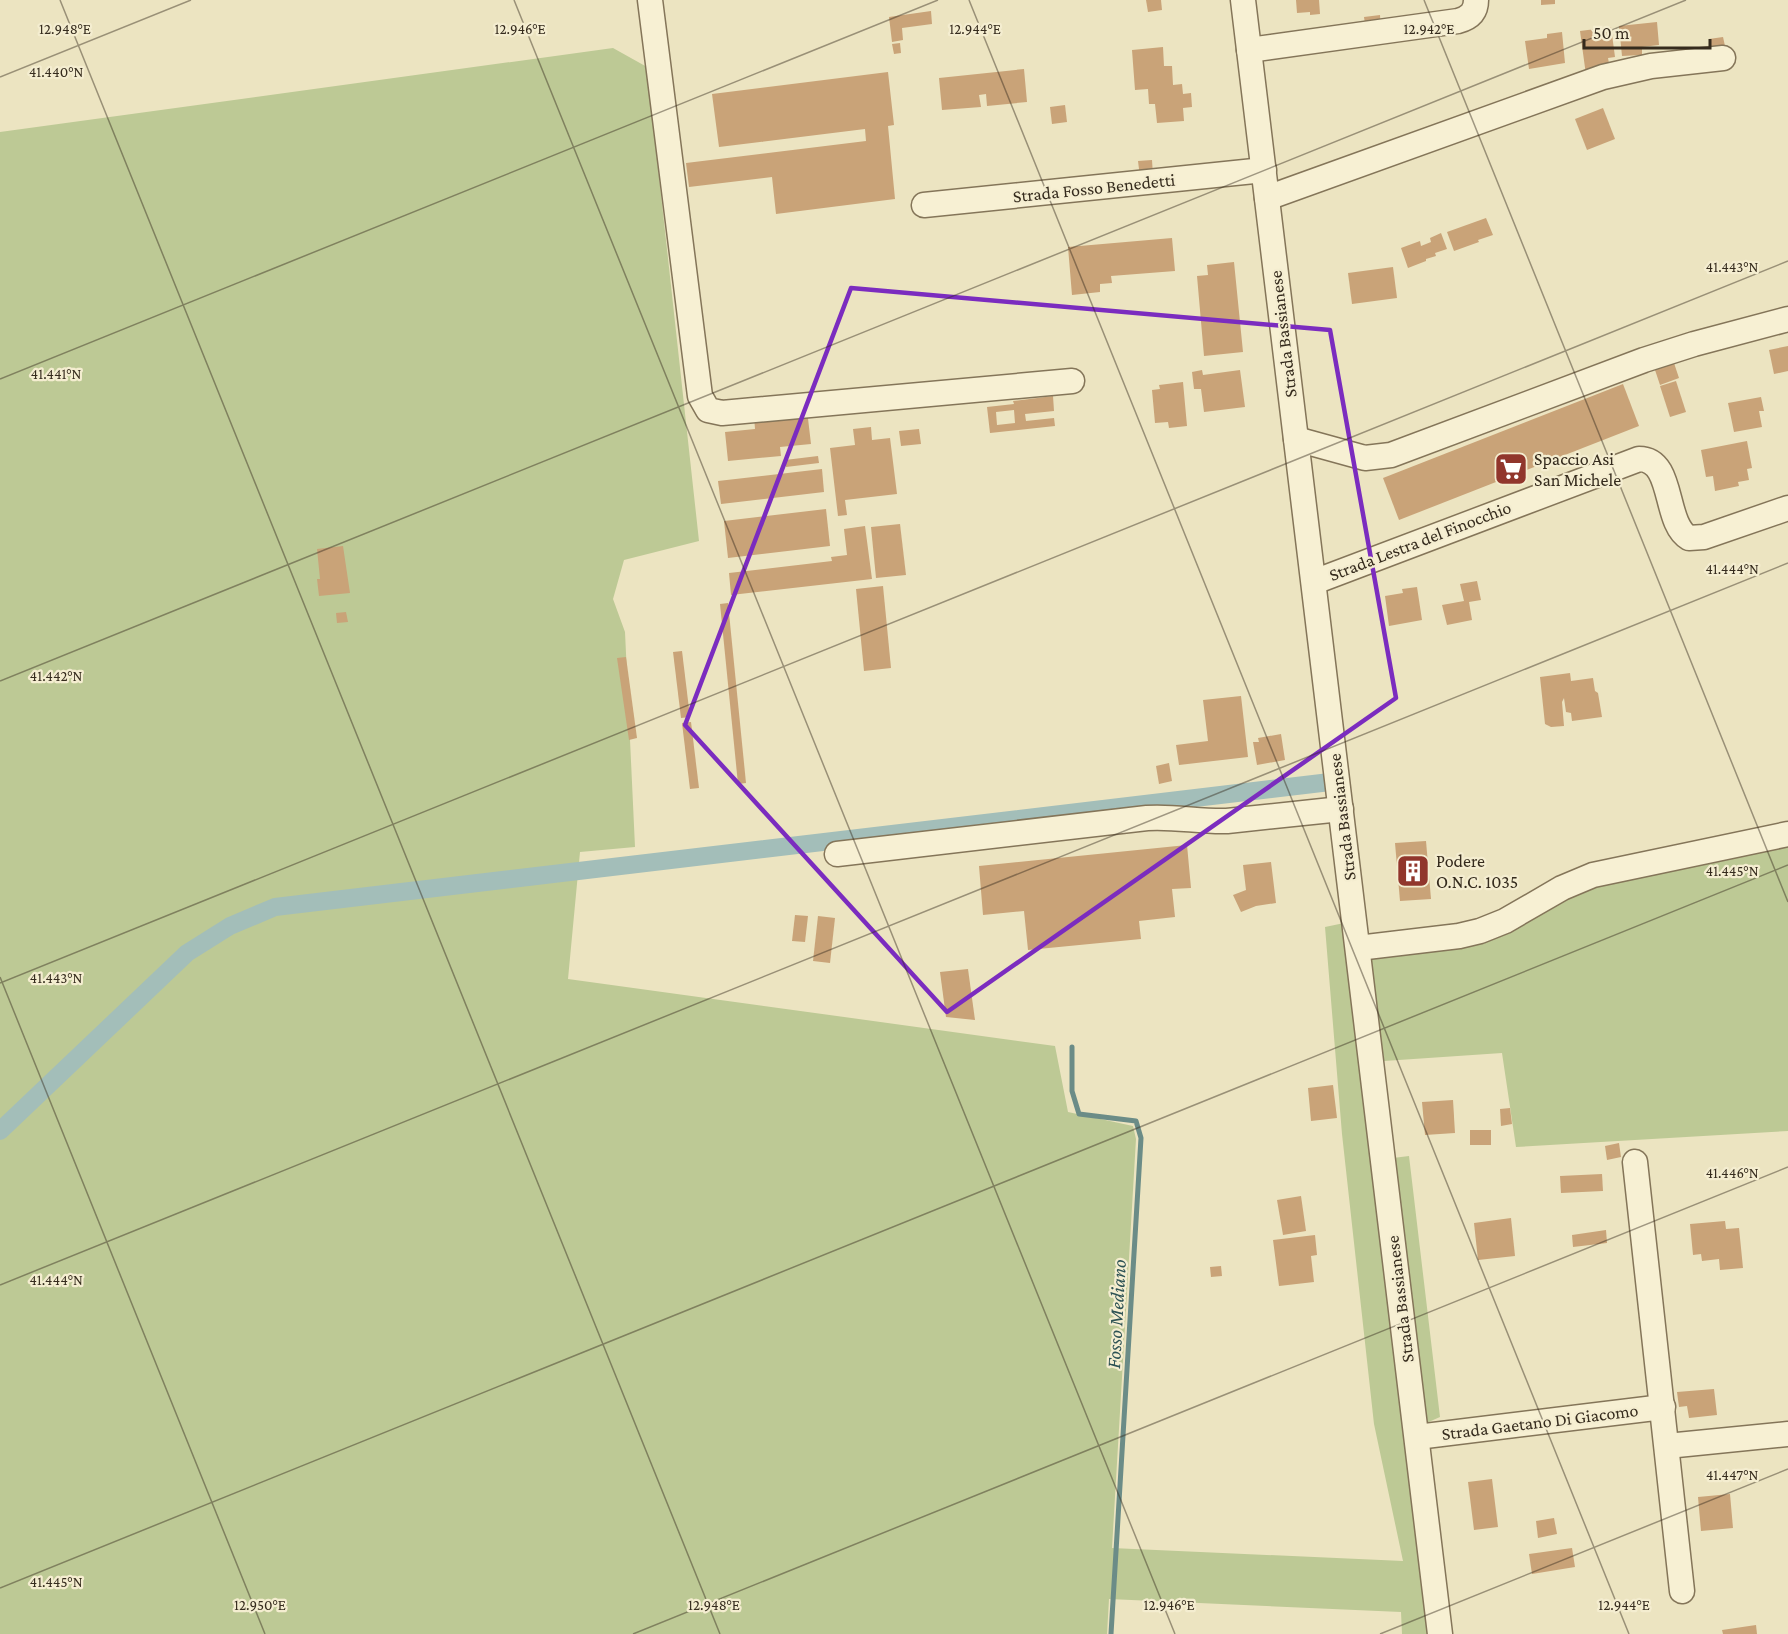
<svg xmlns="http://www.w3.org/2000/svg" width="1788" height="1634" viewBox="0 0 1788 1634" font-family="'Crimson Pro',serif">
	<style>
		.green { fill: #bdc995 }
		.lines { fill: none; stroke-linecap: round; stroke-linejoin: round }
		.stream { stroke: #6b8c87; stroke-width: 5 }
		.canal { stroke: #a3beb9; stroke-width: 18 }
		.building { fill: #c9a378; fill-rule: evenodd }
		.minor-casing { stroke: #847559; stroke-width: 27 }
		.minor { stroke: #f7f0d3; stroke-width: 24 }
		.marked { fill: none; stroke: #7b2cbf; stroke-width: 4.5; stroke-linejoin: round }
		.ticks { fill: none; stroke: #352b1d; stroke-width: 1.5; stroke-opacity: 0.45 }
		.labels { text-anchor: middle; stroke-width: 4.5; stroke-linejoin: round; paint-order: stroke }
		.street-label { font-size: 18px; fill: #352b1d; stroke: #f4edd0 }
		.poi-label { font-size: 18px; fill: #352b1d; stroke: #f4edd0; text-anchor: start }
		.water-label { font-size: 20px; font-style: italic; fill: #2d5254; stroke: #f4edd0 }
		.ticks-label { font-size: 15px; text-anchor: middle; fill: #352b1d; stroke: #f4edd0; stroke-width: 4.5; stroke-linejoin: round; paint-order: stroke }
	</style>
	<rect width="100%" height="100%" fill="#ece4c1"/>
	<!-- green -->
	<g class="green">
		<path d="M613 48 647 67 699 541 624 560 613 599 625 632 635 847 580 852 568 979 1055 1046 1068 1112 1133 1126 1136 1139 1112 1548 1403 1561 1374 1424 1342 1134 1325 927 1349 922 1377 1160 1409 1156 1440 1417 1408 1431 1433 1634H1402L1401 1612 1109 1599 1107 1634H0V132Z"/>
		<path d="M1788 838V1131L1516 1147 1502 1053 1384 1061 1368 956 1494 935 1578 881Z"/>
	</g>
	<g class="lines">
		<!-- stream -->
		<path class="stream" d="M1072 1047V1091L1079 1114 1136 1121 1141 1138 1111 1634"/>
		<!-- canal -->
		<path class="canal" d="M0 1131 187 953 230 926 275 907 1330 782"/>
	</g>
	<!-- building -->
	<g class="building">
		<path d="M1146 0H1161L1162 10 1148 12Z"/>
		<path d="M1296 0H1319L1320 14 1310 15V12L1297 13Z"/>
		<path d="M1541 0H1555V4L1541 5Z"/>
		<path d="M931 11 932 24 902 28 903 40 892 42 889 17Z"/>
		<path d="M1380 15 1381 29 1366 31 1364 17Z"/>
		<path d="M1657 22 1659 45 1642 47V55L1622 56 1619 26Z"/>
		<path d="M1611 27 1615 57 1608 58 1610 69 1586 75 1580 31Z"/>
		<path d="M1562 32 1565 63 1529 69 1525 41 1547 38V34Z"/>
		<path d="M1723 37 1725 46 1710 48 1709 39Z"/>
		<path d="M900 43 901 53 894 54 892 44Z"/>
		<path d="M1163 47 1164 66H1172L1173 85 1182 84 1183 94 1191 93 1192 107 1183 108 1184 121 1157 123 1155 104H1149L1148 89 1135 90 1132 50Z"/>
		<path d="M1024 69 1027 102 987 106 986 94 979 95 981 107 942 110 939 78Z"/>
		<path d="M888 72 894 125 888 126 895 199 776 214 772 177 689 187 686 163 866 141 865 129 719 147 712 94Z"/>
		<path d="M1065 105 1067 122 1052 124 1050 107Z"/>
		<path d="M1603 108 1615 139 1587 150 1575 119Z"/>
		<path d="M1152 160 1153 175 1140 177 1138 161Z"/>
		<path d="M1486 218 1493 235 1478 240 1479 242 1454 251 1447 232Z"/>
		<path d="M1441 233 1447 249 1435 253 1436 256 1426 259V261L1408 268 1401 248 1420 241 1421 246 1431 242 1430 238Z"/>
		<path d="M1172 238 1175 271 1111 276 1112 283 1100 284V292L1072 295 1068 247Z"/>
		<path d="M1234 262 1243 352 1204 356 1197 276 1208 275 1207 265Z"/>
		<path d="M1393 267 1397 298 1352 304 1348 273Z"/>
		<path d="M1788 346V371L1774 374 1769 350Z"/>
		<path d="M1674 363 1679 378 1660 385 1655 370Z"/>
		<path d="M1202 370 1203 375 1240 370 1245 407 1204 412 1201 389H1194L1192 372Z"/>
		<path d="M1676 381 1686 412 1670 417 1660 386Z"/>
		<path d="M1183 382 1187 426 1169 428 1168 422 1155 423 1152 390 1160 389 1159 385Z"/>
		<path d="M1623 384 1639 426 1399 520 1383 478Z"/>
		<path d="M1053 396 1054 411 1025 414 1026 421 1054 418 1055 426 990 433 987 407 1014 404 1013 401ZM1014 410 1015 423 997 425 996 412Z"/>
		<path d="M1761 397 1764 411H1759L1762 427 1734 432 1728 403Z"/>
		<path d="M807 410 811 444 780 447 781 456 728 461 725 432 755 429 754 416Z"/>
		<path d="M871 427 872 440 890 438 897 494 845 500 847 515 838 516 830 448 855 445 853 429Z"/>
		<path d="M919 429 921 444 901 446 899 431Z"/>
		<path d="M1747 441 1752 468 1747 469 1749 480 1738 482 1739 486 1715 491 1713 476 1706 477 1701 450Z"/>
		<path d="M818 456 819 463 786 467 785 460Z"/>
		<path d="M822 469 824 492 721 504 718 481Z"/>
		<path d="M826 509 830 546 728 558 724 521Z"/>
		<path d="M900 524 906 575 876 578 871 527Z"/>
		<path d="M865 526 872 579 731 595 729 573 832 561 831 557 847 555 844 529Z"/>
		<path d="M343 546 350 593 319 596 317 579H320L317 549Z"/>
		<path d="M1477 581 1481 600 1469 602 1472 620 1447 625 1442 605 1464 601 1460 584Z"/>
		<path d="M883 586 891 668 864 671 856 589Z"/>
		<path d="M1417 587 1422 620 1389 626 1385 596 1403 593 1402 589Z"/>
		<path d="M728 603 746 783 738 784 720 604Z"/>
		<path d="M346 612 348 622 337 623 336 613Z"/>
		<path d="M682 651 690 717 681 718 673 652Z"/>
		<path d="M626 657 637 738 629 740 617 658Z"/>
		<path d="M1570 673 1571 681 1593 678 1595 691 1598 693 1602 717 1572 721 1571 713 1566 712 1564 698 1562 702 1564 726 1551 727 1545 724 1540 677Z"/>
		<path d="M1241 696 1248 757 1179 765 1176 745 1208 741 1203 700Z"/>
		<path d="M691 722 699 788 690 789 682 723Z"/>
		<path d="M1281 734 1285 760 1257 765 1253 742H1259L1258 738Z"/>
		<path d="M1169 763 1172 781 1159 784 1156 766Z"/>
		<path d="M1426 841 1431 899 1400 901 1395 843Z"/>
		<path d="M1187 845 1191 888 1172 889 1175 917 1139 921 1141 939 1028 950 1024 911 983 915 979 866Z"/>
		<path d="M1271 862 1276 903 1256 906 1241 912 1233 895 1246 890 1243 865Z"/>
		<path d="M795 915 808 916 805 942 792 941Z"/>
		<path d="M818 916 835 918 830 963 813 961Z"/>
		<path d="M968 969 975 1020 946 1017 940 972Z"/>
		<path d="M1333 1085 1337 1118 1311 1121 1308 1088Z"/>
		<path d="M1453 1100 1455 1133 1425 1135 1422 1102Z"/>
		<path d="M1510 1108 1512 1124 1501 1126 1500 1109Z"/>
		<rect x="1470" y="1130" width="21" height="15"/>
		<path d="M1619 1143 1621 1157 1607 1160 1605 1146Z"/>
		<path d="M1602 1174 1603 1191 1561 1193 1560 1176Z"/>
		<path d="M1301 1196 1306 1231 1283 1235 1277 1200Z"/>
		<path d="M1511 1218 1515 1256 1478 1260 1474 1223Z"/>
		<path d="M1725 1221 1726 1229 1739 1228 1743 1268 1720 1270 1719 1259 1702 1261 1701 1254 1693 1255 1690 1224Z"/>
		<path d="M1606 1230 1607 1243 1573 1247 1572 1235Z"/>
		<path d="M1315 1235 1317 1255 1311 1256 1314 1282 1279 1286 1273 1240Z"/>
		<path d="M1221 1266 1222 1276 1211 1277 1210 1267Z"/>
		<path d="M1714 1389 1717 1415 1689 1418 1687 1406 1679 1407 1677 1392Z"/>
		<path d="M1492 1479 1498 1527 1474 1530 1468 1482Z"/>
		<path d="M1730 1494 1733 1528 1701 1531 1698 1497Z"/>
		<path d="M1554 1518 1557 1534 1538 1538 1536 1521Z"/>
		<path d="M1572 1548 1575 1567 1532 1574 1529 1554Z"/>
		<path d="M1756 1625 1757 1634H1723L1722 1630Z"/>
	</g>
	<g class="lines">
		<defs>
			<g id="minor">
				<path d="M650 0 700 396 708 410 722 413 1072 381"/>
				<path d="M1243 0 1440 1634"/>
				<path d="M1249 50 1458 21C1469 18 1476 12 1476 0"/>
				<path d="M1267 198 1603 77 1651 66 1723 58"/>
				<path d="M924 205 1264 170"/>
				<path d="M1296 439 1365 458 1391 455 1644 360 1694 344 1788 319"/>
				<path d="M1314 582 1639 459C1675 459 1663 523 1689 538L1704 537 1788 508"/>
				<path d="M837 854 1147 818C1174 816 1200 822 1227 821L1341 809"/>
				<path d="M1358 948 1459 936 1480 931 1505 921 1562 888 1593 875 1788 834"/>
				<path d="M1635 1162 1682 1591"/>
				<path d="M1417 1437 1663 1407"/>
				<path d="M1667 1446 1788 1434"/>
			</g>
		</defs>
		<!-- minor casing -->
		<use href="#minor" class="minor-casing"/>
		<!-- minor -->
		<use href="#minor" class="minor"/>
	</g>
	<!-- marked area -->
	<path class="marked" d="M851 288 1330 330 1396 698 947 1012 685 725Z"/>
	<!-- ticks -->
	<path class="ticks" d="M60 0 720 1634M514 0 1175 1634M969 0 1629 1634M1424 0 1788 902M0 77 191 0M0 379 938 0M0 681 1686 0M0 977 265 1634M0 983 1788 261M0 1285 1788 563M0 1588 1788 865M633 1634 1788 1167M1380 1634 1788 1469"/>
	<!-- icons -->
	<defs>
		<symbol id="supermarket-square" viewBox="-11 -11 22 22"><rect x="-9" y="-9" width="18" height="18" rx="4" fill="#91362c" stroke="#f4edd0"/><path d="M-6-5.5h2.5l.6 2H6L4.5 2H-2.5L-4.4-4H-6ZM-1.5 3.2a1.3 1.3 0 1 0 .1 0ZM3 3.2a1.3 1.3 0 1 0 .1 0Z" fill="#fff"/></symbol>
		<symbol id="building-square" viewBox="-11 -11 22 22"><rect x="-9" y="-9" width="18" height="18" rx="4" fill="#91362c" stroke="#f4edd0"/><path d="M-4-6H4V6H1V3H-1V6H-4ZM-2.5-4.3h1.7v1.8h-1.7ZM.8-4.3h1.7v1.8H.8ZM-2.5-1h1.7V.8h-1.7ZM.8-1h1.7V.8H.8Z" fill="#fff"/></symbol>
	</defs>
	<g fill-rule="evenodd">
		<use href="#supermarket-square" x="1492" y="450" width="38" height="38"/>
		<use href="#building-square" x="1394" y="852" width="38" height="38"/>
	</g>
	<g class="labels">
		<!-- street labels -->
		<g class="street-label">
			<text transform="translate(1094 188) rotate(-6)" y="6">Strada Fosso Benedetti</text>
			<text transform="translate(1283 334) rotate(-97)" y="6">Strada Bassianese</text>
			<text transform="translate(1420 541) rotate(-21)" y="6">Strada Lestra del Finocchio</text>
			<text transform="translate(1342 817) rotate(-97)" y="6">Strada Bassianese</text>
			<text transform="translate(1400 1299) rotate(-97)" y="6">Strada Bassianese</text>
			<text transform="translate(1540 1422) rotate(-7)" y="6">Strada Gaetano Di Giacomo</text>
		</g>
		<!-- poi labels -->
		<g class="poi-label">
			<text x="1534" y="465">Spaccio Asi<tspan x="1534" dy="21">San Michele</tspan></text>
			<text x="1436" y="867">Podere<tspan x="1436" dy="21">O.N.C. 1035</tspan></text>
		</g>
		<!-- water labels -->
		<g class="water-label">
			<text transform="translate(1116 1314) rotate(-87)" y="7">Fosso Mediano</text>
		</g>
	</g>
	<g class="ticks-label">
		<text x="1429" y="34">12.942°E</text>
		<text x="65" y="34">12.948°E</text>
		<text x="520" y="34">12.946°E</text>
		<text x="975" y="34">12.944°E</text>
		<text x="56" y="77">41.440°N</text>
		<text x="1732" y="272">41.443°N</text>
		<text x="56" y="379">41.441°N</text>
		<text x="1732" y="574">41.444°N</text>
		<text x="56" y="681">41.442°N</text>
		<text x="1732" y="876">41.445°N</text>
		<text x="56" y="983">41.443°N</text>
		<text x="1732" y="1178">41.446°N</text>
		<text x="56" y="1285">41.444°N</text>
		<text x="1732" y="1480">41.447°N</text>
		<text x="56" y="1587">41.445°N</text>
		<text x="260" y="1610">12.950°E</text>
		<text x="714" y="1610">12.948°E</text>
		<text x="1169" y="1610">12.946°E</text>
		<text x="1624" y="1610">12.944°E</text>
	</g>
	<!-- scale -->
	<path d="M1584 39v9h126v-9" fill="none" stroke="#352b1d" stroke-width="3"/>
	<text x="1593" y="39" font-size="18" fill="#352b1d" stroke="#f4edd0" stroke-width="4.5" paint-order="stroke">50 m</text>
</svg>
